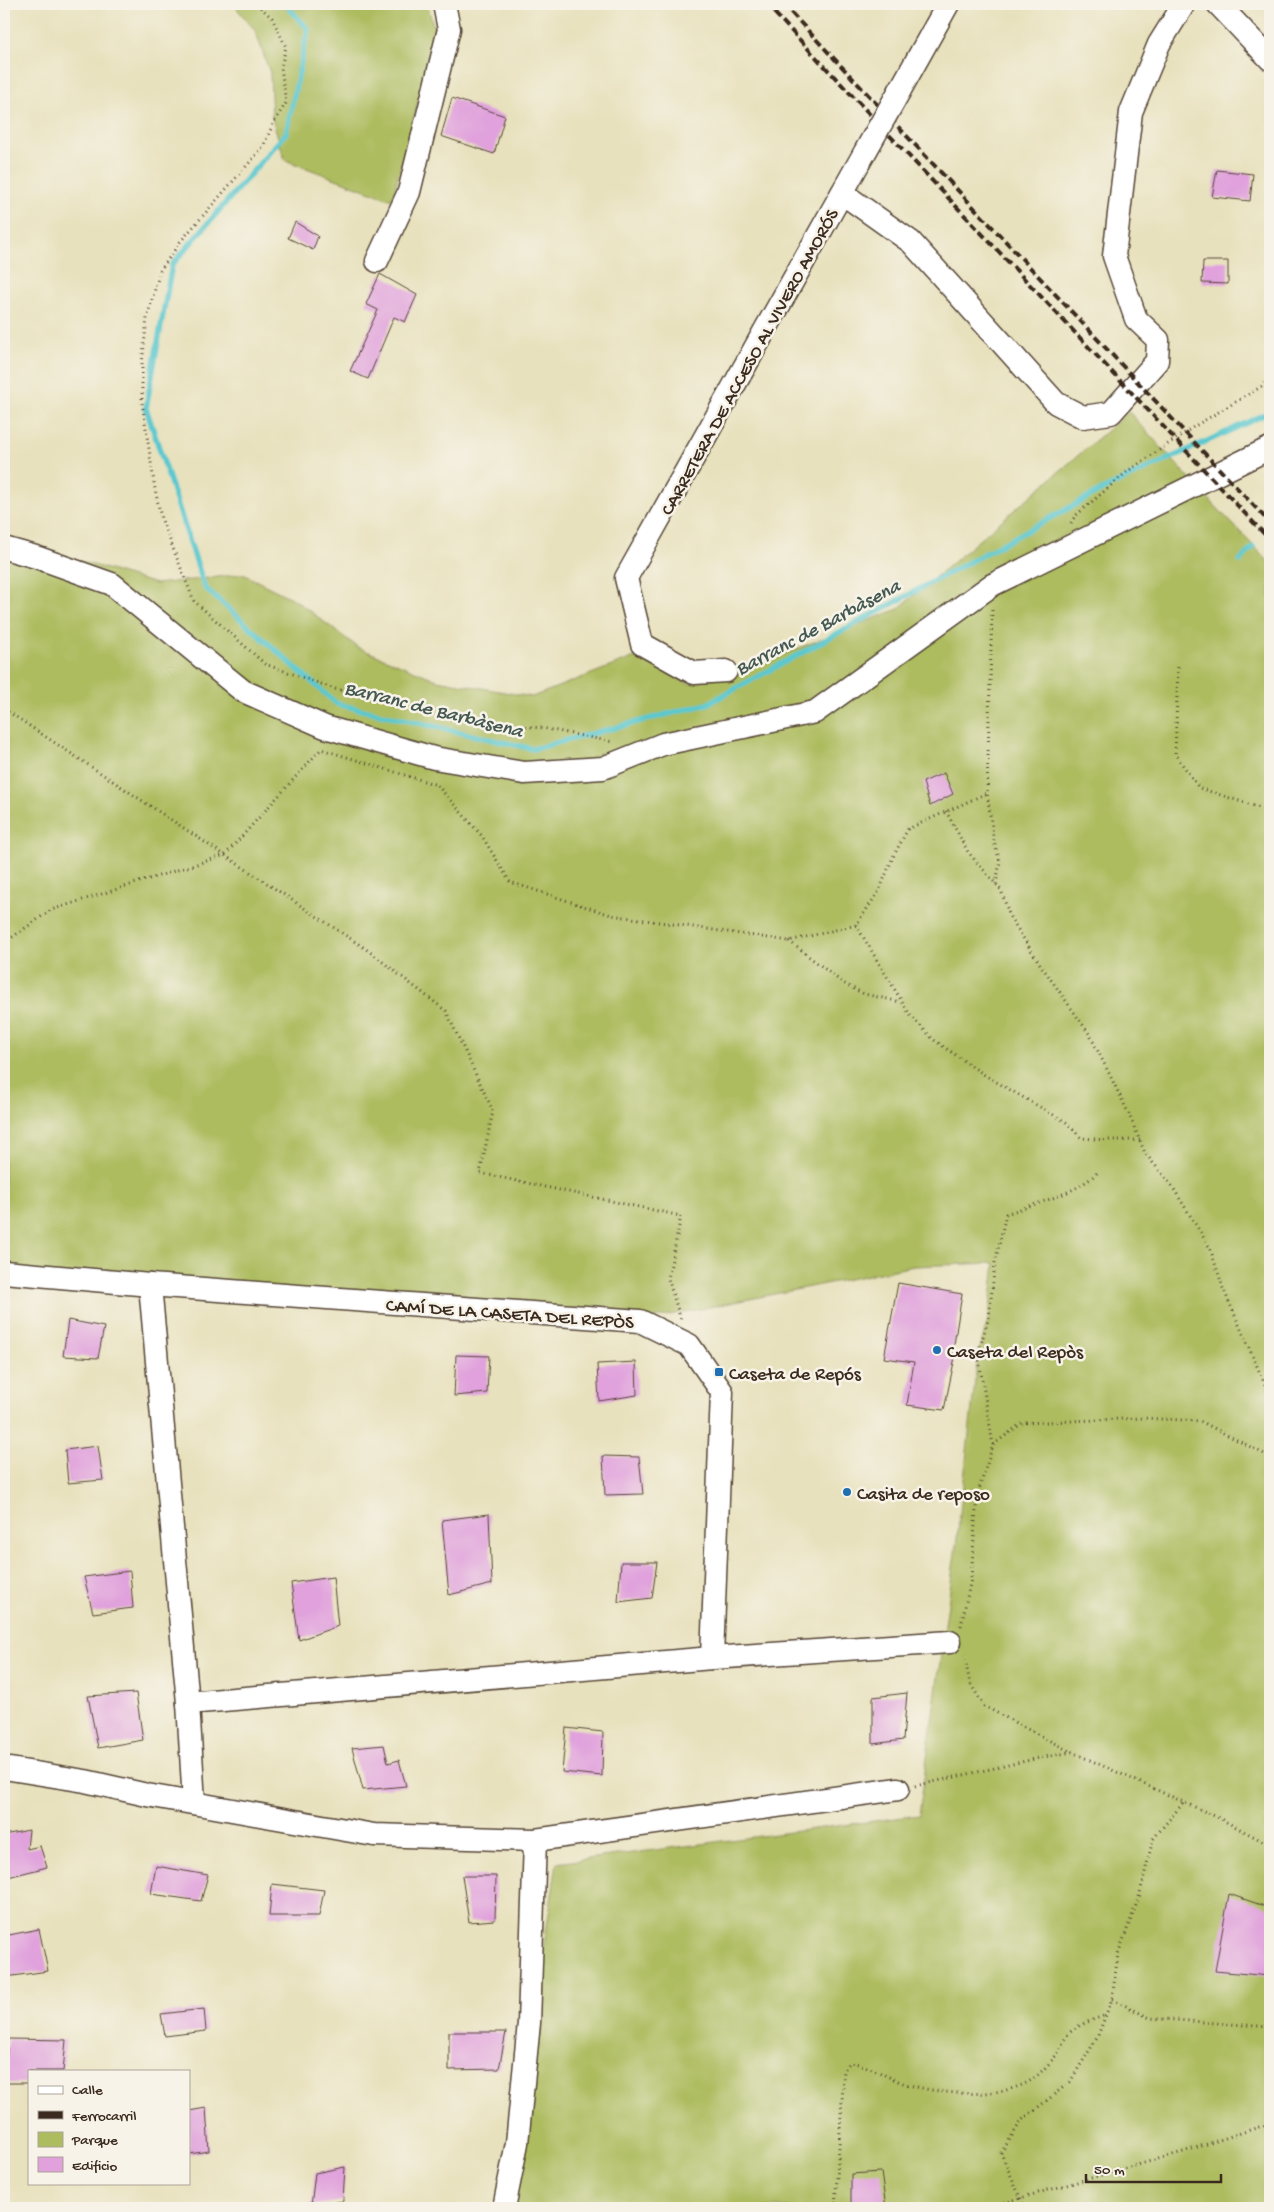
<svg xmlns="http://www.w3.org/2000/svg" width="1274" height="2212" viewBox="0 0 1274 2212" font-family="'Gochi Hand',sans-serif">
	<style>
		.green { fill: #adbc5e; stroke: #74733e }
		.lines { fill: none; stroke-linecap: round; stroke-linejoin: round }
		.stream { stroke: #5bc8cf; stroke-width: 5.5 }
		.building { fill: #e0a1dc }
		.minor-casing { stroke: #554536; stroke-width: 25 }
		.path { stroke: #554536; stroke-width: 3; stroke-dasharray: 1 4; stroke-linecap: butt }
		.minor { stroke: #fff; stroke-width: 22 }
		.rail { stroke: #3b2a1e; stroke-width: 4; stroke-dasharray: 8 4; stroke-linecap: butt }
		.minor-bridge-casing { stroke: #554536; stroke-width: 25; stroke-linecap: butt }
		.minor-bridge { stroke: #fff; stroke-width: 22 }
		.poi-dot { fill: #1f6fb2; stroke: #f7f3e8; stroke-width: 2 }
		.labels { text-anchor: middle; stroke-width: 5; stroke-linejoin: round; paint-order: stroke }
		.street-label { font-size: 19px; fill: #3b2a1e; stroke: #f7f3e8 }
		.poi-label { font-size: 19px; fill: #3b2a1e; stroke: #f7f3e8; text-anchor: start }
		.water-label { font-size: 20px; font-style: italic; fill: #455953; stroke: #f7f3e8 }
	</style>
	<rect width="100%" height="100%" fill="#f7f3e8"/>
	<filter id="ink" filterUnits="userSpaceOnUse"><feTurbulence type="fractalNoise" baseFrequency=".02" numOctaves="2"/><feDisplacementMap in="SourceGraphic" scale="10" xChannelSelector="R" yChannelSelector="G"/><feConvolveMatrix kernelMatrix="1 2 1 2 8 2 1 2 1" color-interpolation-filters="sRGB"/></filter>
	<filter id="wash" filterUnits="userSpaceOnUse"><feTurbulence type="fractalNoise" baseFrequency=".0096" numOctaves="4" result="noise"/><feDisplacementMap in="SourceGraphic" scale="20" xChannelSelector="R" yChannelSelector="G"/><feGaussianBlur stdDeviation="1.12" result="paint"/><feColorMatrix in="noise" values="0 0 0 0 0 0 0 0 0 0 0 0 0 0 0 0 0 1.4 0 .05"/><feComposite in="paint" operator="in"/></filter>
	<g filter="url(#wash)">
		<rect width="100%" height="100%" fill="#e8e1bd"/>
		<!-- green -->
		<g class="green">
			<path d="M233 4H427L436 35 392 200 285 160 272 118 270 73 255 30Z"/>
			<path d="M1129 412 1200 490 1270 563V2208H502L557 1863 919 1815 958 1531 978 1354 989 1317 995 1263 914 1266 640 1321 4 1282V538L156 584 243 574 295 600 359 648 437 680 532 697 635 657 690 684 766 661 898 609Z"/>
		</g>
		<g class="lines">
			<!-- stream -->
			<g class="stream">
				<path d="M285 4 308 29 286 133 172 265 146 408 205 588 337 704 533 749 707 704 1104 489 1270 412"/>
				<path d="M1240 561 1253 547"/>
			</g>
		</g>
		<g id="blocks">
			<!-- building -->
			<g class="building">
				<path d="M452 98 505 116 494 154 441 136Z"/>
				<path d="M1217 170 1253 174 1250 201 1212 197Z"/>
				<path d="M295 222 318 236 313 250 288 238Z"/>
				<path d="M1203 261H1228V284L1202 283Z"/>
				<path d="M380 274 417 295 405 322 394 317 368 379 350 371 378 310 366 304Z"/>
				<path d="M944 773 953 794 930 806 923 782Z"/>
				<path d="M898 1283 962 1294 952 1357H955L944 1410 907 1405 914 1362 884 1358Z"/>
				<path d="M68 1320 104 1327 98 1358 63 1356Z"/>
				<path d="M456 1355 489 1356 487 1393 454 1396Z"/>
				<path d="M636 1362 637 1395 599 1401 597 1364Z"/>
				<path d="M98 1446 103 1480 68 1483 65 1450Z"/>
				<path d="M603 1456 639 1457 643 1494 605 1495Z"/>
				<path d="M489 1514 492 1584 449 1595 442 1520Z"/>
				<path d="M621 1562H657L652 1598 618 1602Z"/>
				<path d="M130 1571 133 1608 93 1613 84 1577Z"/>
				<path d="M333 1577 338 1626 299 1640 291 1583Z"/>
				<path d="M136 1693 143 1740 98 1748 88 1696Z"/>
				<path d="M907 1693 903 1740 873 1744V1697Z"/>
				<path d="M566 1728 603 1732 602 1776 562 1772Z"/>
				<path d="M384 1745 388 1763 399 1760 406 1786 363 1790 352 1748Z"/>
				<path d="M29 1830 27 1849 40 1846 47 1867 8 1877 4 1864V1835Z"/>
				<path d="M156 1866 208 1875 201 1901 151 1894Z"/>
				<path d="M462 1876H496L495 1920 469 1922Z"/>
				<path d="M272 1884 324 1890 319 1916H269Z"/>
				<path d="M1229 1894 1270 1908V1976L1215 1971Z"/>
				<path d="M39 1929 48 1971 6 1977 4 1936Z"/>
				<path d="M204 2009 206 2031 165 2036 161 2014Z"/>
				<path d="M449 2032H506L499 2069 449 2070Z"/>
				<path d="M8 2039 66 2040 63 2071H29V2083H4Z"/>
				<path d="M206 2108 209 2151 189 2154V2111Z"/>
				<path d="M345 2167 343 2201 311 2206 315 2173Z"/>
				<path d="M881 2172 886 2208H851V2174Z"/>
			</g>
		</g>
	</g>
	<g filter="url(#ink)">
		<use href="#blocks" fill-opacity="0" stroke="#554536" stroke-width="1"/>
		<g class="lines">
			<defs>
				<g id="minor">
					<path d="M1218 4 1270 59"/>
					<path d="M900 90 948 4"/>
					<path d="M842 193 911 242 1056 403 1083 417 1111 413 1157 361 1158 340 1136 319 1114 256 1131 112 1159 44 1184 4"/>
					<path d="M377 261 409 192 449 29 444 4"/>
					<path d="M4 548 36 557 112 584 243 691 325 727 434 758 524 773 603 768 663 744 815 712 992 585 1270 448"/>
					<path d="M726 671 694 673 642 644 626 578 865 152"/>
					<path d="M4 1272 150 1285 640 1321 689 1345 722 1392 712 1658"/>
					<path d="M150 1285 188 1703 194 1803"/>
					<path d="M188 1703 712 1658 950 1642"/>
					<path d="M4 1768 85 1781 147 1795 374 1835 535 1840 898 1789"/>
					<path d="M504 2208 517 2143 529 2023 535 1840"/>
				</g>
			</defs>
			<!-- minor casing -->
			<use href="#minor" class="minor-casing"/>
			<!-- path -->
			<g class="path">
				<path d="M257 4 272 18 286 47 281 67 286 103 274 122 263 147 180 242 160 271 147 318 142 364V402L155 489 161 518 194 601 265 664 335 689 455 720 542 728 613 742"/>
				<path d="M1071 523 1075 516 1128 471 1195 426 1264 385 1270 375"/>
				<path d="M992 610 987 793 994 842 1000 861 996 884"/>
				<path d="M1178 667 1175 754 1199 788 1270 811"/>
				<path d="M4 709 366 949 446 1011 493 1111 480 1173 681 1216 668 1279 681 1320"/>
				<path d="M946 811 968 852 1001 890 1010 917 1040 964 1090 1035 1128 1112 1145 1153 1172 1186 1210 1248 1223 1288 1270 1396"/>
				<path d="M856 925 910 1015 934 1040 986 1076 1066 1122 1081 1138 1107 1140H1140"/>
				<path d="M789 941 843 983 864 994 901 1002"/>
				<path d="M4 943 51 910 225 855 321 749 437 785 482 836 510 882 611 915 789 941 856 925 879 891 893 857 908 829 987 793"/>
				<path d="M993 1445 978 1354 989 1317 995 1263 1006 1214C1036 1203 1074 1195 1097 1173"/>
				<path d="M961 1626 971 1579 977 1496 993 1445 1022 1423 1144 1418 1200 1421 1270 1457"/>
				<path d="M964 1655 970 1683 984 1706 1071 1752"/>
				<path d="M915 1786 1039 1758 1072 1752 1217 1817 1270 1845"/>
				<path d="M1112 1999 1150 2018 1270 2027"/>
				<path d="M835 2208 844 2070 850 2062C871 2066 884 2076 903 2083 938 2095 1010 2102 1039 2074 1046 2067 1054 2059 1059 2051 1062 2046 1063 2041 1066 2037 1074 2025 1093 2020 1106 2015"/>
				<path d="M985 2208 1183 2152 1262 2126 1270 2125"/>
				<path d="M1025 2208 1001 2153 1022 2120 1070 2082 1097 2038 1112 1999 1118 1954 1139 1897 1153 1839 1184 1802"/>
			</g>
			<!-- minor -->
			<use href="#minor" class="minor"/>
			<!-- rail -->
			<g class="rail">
				<path d="M766 4 1270 540"/>
				<path d="M783 4 1270 523"/>
			</g>
			<defs>
				<path id="minor-bridge" d="M865 152 900 90"/>
			</defs>
			<!-- minor-bridge casing -->
			<use href="#minor-bridge" class="minor-bridge-casing"/>
			<!-- minor-bridge -->
			<use href="#minor-bridge" class="minor-bridge"/>
		</g>
	</g>
	<!-- markers -->
	<g class="poi-dot">
		<circle cx="937" cy="1350" r="5"/>
		<rect x="714" y="1367" width="10" height="10" rx="2.5"/>
		<circle cx="847" cy="1492" r="5"/>
	</g>
	<g class="labels">
		<!-- street labels -->
		<g class="street-label">
			<text transform="translate(748 361) rotate(-61)" y="7">CARRETERA DE ACCESO AL VIVERO AMORÓS</text>
			<text transform="translate(510 1312) rotate(4)" y="7">CAMÍ DE LA CASETA DEL REPÒS</text>
		</g>
		<!-- poi labels -->
		<g class="poi-label">
			<text x="947" y="1357">Caseta del Repòs</text>
			<text x="729" y="1379">Caseta de Repós</text>
			<text x="857" y="1499">Casita de reposo</text>
		</g>
		<!-- water labels -->
		<g class="water-label">
			<text transform="translate(817 626) rotate(-28)" y="7">Barranc de Barbàsena</text>
			<text transform="translate(434 708) rotate(14)" y="7">Barranc de Barbàsena</text>
		</g>
	</g>
	<!-- margin -->
	<rect width="1274" height="2212" fill="none" stroke="#f7f3e8" stroke-width="20"/>
	<!-- legend -->
	<rect x="28" y="2070" width="162" height="115" fill="#f7f3e8" stroke="#aca397"/>
	<rect x="38" y="2086" width="25" height="8" fill="#ffffff" stroke="#aca397"/>
	<text x="72" y="2094" font-size="15" fill="#3b2a1e">Calle</text>
	<rect x="38" y="2111" width="25" height="8" fill="#3b2a1e" stroke="#aca397"/>
	<text x="72" y="2120" font-size="15" fill="#3b2a1e">Ferrocarril</text>
	<rect x="38" y="2132" width="25" height="15" fill="#adbc5e" stroke="#aca397"/>
	<text x="72" y="2144" font-size="15" fill="#3b2a1e">Parque</text>
	<rect x="38" y="2157" width="25" height="15" fill="#e0a1dc" stroke="#aca397"/>
	<text x="72" y="2170" font-size="15" fill="#3b2a1e">Edificio</text>
	<!-- scale -->
	<path d="M1086 2174v8h135v-8" fill="none" stroke="#3b2a1e" stroke-width="2.5"/>
	<text x="1094" y="2174" font-size="15" fill="#3b2a1e" stroke="#f7f3e8" stroke-width="4" paint-order="stroke">50 m</text>
</svg>
